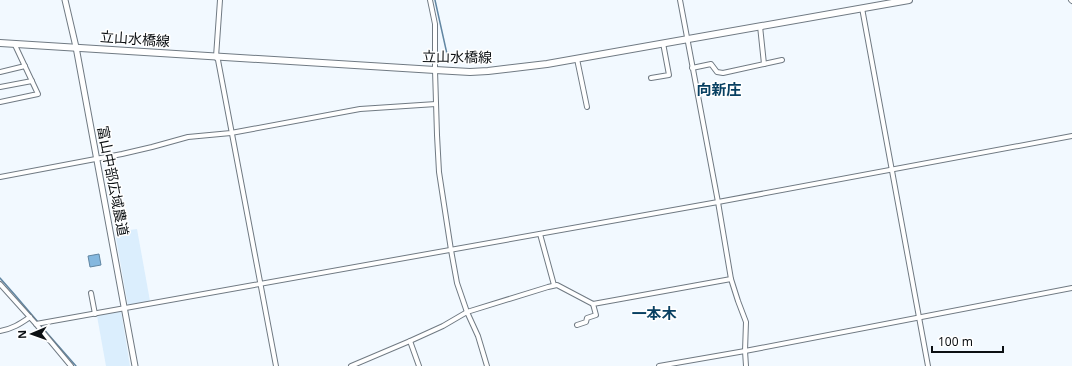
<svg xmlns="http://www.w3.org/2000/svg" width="1072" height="366" viewBox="0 0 1072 366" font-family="'Noto Sans','Noto Sans JP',sans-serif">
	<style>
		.built { fill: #dbeefd }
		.water { fill: #85b8df; stroke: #6186a2 }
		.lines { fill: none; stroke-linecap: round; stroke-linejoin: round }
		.stream { stroke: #6186a2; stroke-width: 1.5 }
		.minor-casing { stroke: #707a83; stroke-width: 6 }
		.tertiary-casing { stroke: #707a83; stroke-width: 7 }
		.primary-casing { stroke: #707a83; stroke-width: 8 }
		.minor { stroke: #fff; stroke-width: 4 }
		.tertiary { stroke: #fff; stroke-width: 5 }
		.primary { stroke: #fff; stroke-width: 6 }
		.labels { text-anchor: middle; stroke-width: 3; stroke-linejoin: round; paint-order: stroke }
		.street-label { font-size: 14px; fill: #0c1013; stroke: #fff }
		.neighbourhood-label { font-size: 15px; font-weight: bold; fill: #084062; stroke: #fff }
	</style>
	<rect width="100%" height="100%" fill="#f2f9ff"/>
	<!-- built -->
	<g class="built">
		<path d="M137 229 150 301 128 306 115 232Z"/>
		<path d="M121 311 130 366H106L97 316Z"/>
	</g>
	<!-- water -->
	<path class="water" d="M99 254 101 265 90 267 88 256Z"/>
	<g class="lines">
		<!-- stream -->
		<g class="stream">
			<path d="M435 0 449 63"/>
			<path d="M0 278 15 295 38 322"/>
			<path d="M40 325 76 366"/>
		</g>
		<defs>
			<g id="minor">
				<path d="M220 0 216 57 218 60 276 366"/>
				<path d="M430 0 435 24V70L437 135 439 172 451 250 457 283 467 312 478 336 487 366"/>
				<path d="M680 0 718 202 731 279 738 301 746 322 745 351 746 366"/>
				<path d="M1071 0 1072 1"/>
				<path d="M862 8 928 366"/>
				<path d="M760 26 764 64"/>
				<path d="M577 59 587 107"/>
				<path d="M692 68 711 64 717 72 723 73 782 60"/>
				<path d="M0 72 25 66"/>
				<path d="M651 78 669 75 663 43"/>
				<path d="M0 87 32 81"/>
				<path d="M0 102 38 94 14 43"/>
				<path d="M0 177 122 154 152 147 188 137 231 133 360 109 436 104"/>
				<path d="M540 234 554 285"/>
				<path d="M0 284 36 324 71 366"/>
				<path d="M91 293 95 314"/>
				<path d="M36 324 718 202 1072 136"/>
				<path d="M577 325 586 322 587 318 596 315 593 304"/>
				<path d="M0 331C12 329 20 324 30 317"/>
				<path d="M410 341 419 366"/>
				<path d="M351 366 410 341 443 326 467 312 548 287 557 285 593 304 731 279"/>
				<path d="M659 366 745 351 1072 288"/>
			</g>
			<path id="tertiary" d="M65 0 76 47 135 366"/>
			<path id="primary" d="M0 43 435 70 470 72 488 71 547 64 909 0"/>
		</defs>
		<!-- minor casing -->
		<use href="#minor" class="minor-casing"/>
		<!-- tertiary casing -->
		<use href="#tertiary" class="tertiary-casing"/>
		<!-- primary casing -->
		<use href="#primary" class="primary-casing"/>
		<!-- minor -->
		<use href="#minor" class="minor"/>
		<!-- tertiary -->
		<use href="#tertiary" class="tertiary"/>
		<!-- primary -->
		<use href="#primary" class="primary"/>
	</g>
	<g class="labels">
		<!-- street labels -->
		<g class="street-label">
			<text transform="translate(135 39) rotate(4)" y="5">立山水橋線</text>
			<text transform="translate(457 57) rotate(1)" y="5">立山水橋線</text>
			<text transform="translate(113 181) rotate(79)" y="5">富山中部広域農道</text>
		</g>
		<!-- neighbourhood labels -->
		<g class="neighbourhood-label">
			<text x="719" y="95">向新庄</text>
			<text x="654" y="319">一本木</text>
		</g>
	</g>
	<!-- north arrow -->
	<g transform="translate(32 334) rotate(268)" stroke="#ffffff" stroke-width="3" paint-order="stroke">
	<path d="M0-3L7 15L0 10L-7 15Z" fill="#0c1013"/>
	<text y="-6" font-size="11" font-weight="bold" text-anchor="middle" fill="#0c1013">N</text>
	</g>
	<!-- scale -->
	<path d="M932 346v6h71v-6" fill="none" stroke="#0c1013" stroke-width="2"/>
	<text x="938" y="346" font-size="12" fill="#0c1013" stroke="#ffffff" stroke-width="3" paint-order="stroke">100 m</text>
</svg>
